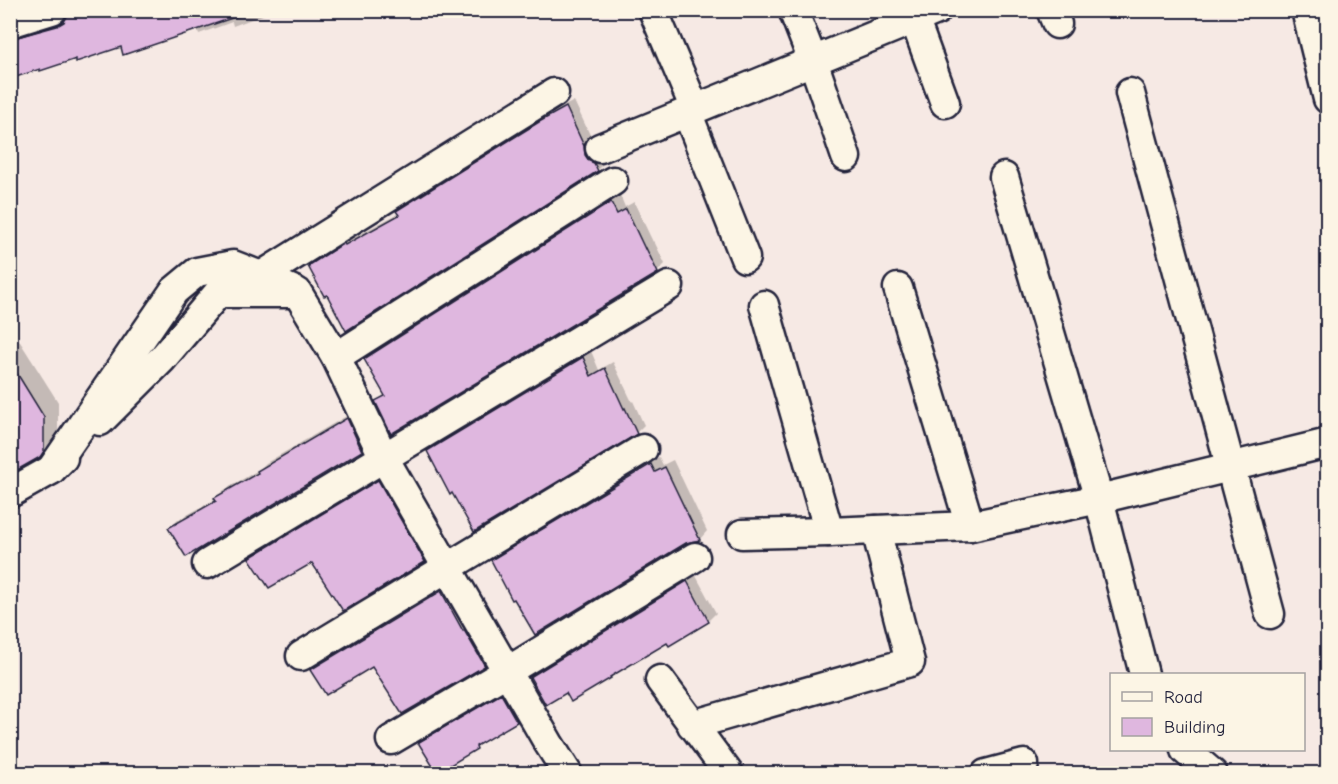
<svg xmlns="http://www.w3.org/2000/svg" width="1338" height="784" viewBox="0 0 1338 784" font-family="'Comic Neue',sans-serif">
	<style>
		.shadow { fill: #0003 }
		.building { fill: #dfb7df; stroke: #22223b; stroke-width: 1.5 }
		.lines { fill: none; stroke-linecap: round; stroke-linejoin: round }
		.street-casing { stroke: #22223b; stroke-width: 33 }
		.street { stroke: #fcf5e5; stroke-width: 28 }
	</style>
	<rect width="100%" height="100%" fill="#f6e9e4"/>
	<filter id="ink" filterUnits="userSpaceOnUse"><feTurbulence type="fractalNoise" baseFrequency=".0167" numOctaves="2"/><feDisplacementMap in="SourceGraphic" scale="12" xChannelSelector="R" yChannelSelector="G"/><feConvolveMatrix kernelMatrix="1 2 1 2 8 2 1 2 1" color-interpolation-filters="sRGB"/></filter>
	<g filter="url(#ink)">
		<!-- shadow -->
		<g class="shadow">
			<path d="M69 10H276L233 26 232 22 199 34 197 28 77 57 10 77V29L24 31 66 18 69 15Z"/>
			<path d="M574 101 591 137 592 147 601 155 605 162 597 170 327 293 309 267 317 259 353 237V238L399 213 398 211 406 203 549 114Z"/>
			<path d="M620 195 625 207 634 202 653 242 654 241 665 264 657 272 377 402 386 393 366 359 374 351Z"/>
			<path d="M10 326 58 402V435L39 456 10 472Z"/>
			<path d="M591 351 599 370 613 362 632 402 633 401 644 425 636 433 428 451 436 444Z"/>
			<path d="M355 411 369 442 362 450 187 555 170 528 178 520 216 499 224 490 260 469 266 463Z"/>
			<path d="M659 457 663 465 673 460 707 531 700 539 686 541 493 561 500 553Z"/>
			<path d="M386 474 432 553 424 561H312L251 558 259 550Z"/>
			<path d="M695 574 716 613 708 621 669 644 668 641 572 700 566 691 532 678 539 670Z"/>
			<path d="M449 584 492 657 484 664 373 665 312 670 319 662Z"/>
			<path d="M509 687 524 713 516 721 484 740 476 747 437 770 421 743 427 737V740L508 692 507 689 429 735Z"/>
		</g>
		<!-- building -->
		<g class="building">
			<path d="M84 10H240L241 15 123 55 121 47 76 62V59L40 71V69L10 79V39L57 26 64 22 68 15Z"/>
			<path d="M566 107 584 146 585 155 589 161 594 163 598 171 346 331 327 295 324 296 308 266 344 243 345 245 399 215 396 211 539 122Z"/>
			<path d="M611 202 617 214 626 209 645 249 646 248 658 273 391 434 375 401 385 396 364 359Z"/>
			<path d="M583 357 591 376 605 368 624 409 625 408 637 434 474 532 452 493 450 495 427 451Z"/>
			<path d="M10 362 44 417V451L40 457 10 474Z"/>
			<path d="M347 418 362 451 186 557 168 528 216 501 214 498 258 473 257 471Z"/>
			<path d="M651 464 655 472 665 467 700 540 686 543 535 635 514 599 512 600 491 560Z"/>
			<path d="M378 480 425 562 343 611 312 563 269 588 249 558Z"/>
			<path d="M687 581 709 622 669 646 667 643 610 677 611 678 571 702 566 693 546 705 530 677Z"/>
			<path d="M441 591 463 631 464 630 485 666 402 714 372 667 326 695 310 670Z"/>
			<path d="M501 694 517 722 476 746 477 749 437 773 419 744V742Z"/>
		</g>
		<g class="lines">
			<defs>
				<g id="street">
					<path d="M653 10 695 109"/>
					<path d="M793 10 813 61 846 157"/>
					<path d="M911 10 945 103"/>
					<path d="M1051 10 1057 24"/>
					<path d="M1306 10 1328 99"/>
					<path d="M10 23 52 10"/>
					<path d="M1130 93 1270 614"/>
					<path d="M687 112 745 258"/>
					<path d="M600 148 937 10"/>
					<path d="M1004 177 1099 499 1144 674"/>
					<path d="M261 276 554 93"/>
					<path d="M898 288 970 526"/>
					<path d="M764 305 829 532"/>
					<path d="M336 357 613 181"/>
					<path d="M100 421 162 359 218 293H289"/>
					<path d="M51 470 174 291 197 272 233 265 261 276 297 292 336 357 384 458 549 744 568 774"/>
					<path d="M10 493 51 470 63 458"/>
					<path d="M742 534 829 532 970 526 1099 499 1328 443"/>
					<path d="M207 564 669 286"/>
					<path d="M301 656 643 449"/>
					<path d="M660 680 729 774"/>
					<path d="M692 725 910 662 876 530"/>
					<path d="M391 740 508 671 695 557"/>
					<path d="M1185 750 1213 774"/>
					<path d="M986 774 1024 764"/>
				</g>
			</defs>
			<!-- street casing -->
			<use href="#street" class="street-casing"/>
			<!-- street -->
			<use href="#street" class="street"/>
		</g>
	</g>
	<!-- margin -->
	<rect width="1338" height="784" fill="none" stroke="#fcf5e5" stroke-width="36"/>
	<rect x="18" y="18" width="1302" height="748" fill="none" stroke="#22223b" stroke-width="2" filter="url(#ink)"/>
	<!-- legend -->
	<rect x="1110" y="673" width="195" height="78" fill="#fcf5e5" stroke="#a5a1a1" stroke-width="1.5"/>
	<rect x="1122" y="692" width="30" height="9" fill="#fcf5e5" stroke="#a5a1a1" stroke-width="1.5"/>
	<text x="1164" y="703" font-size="18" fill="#22223b">Road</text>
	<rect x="1122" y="718" width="30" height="18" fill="#dfb7df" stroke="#a5a1a1" stroke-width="1.5"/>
	<text x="1164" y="733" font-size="18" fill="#22223b">Building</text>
</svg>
